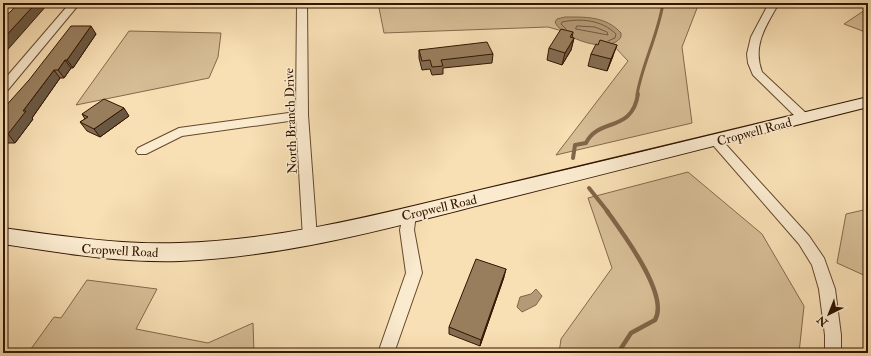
<svg xmlns="http://www.w3.org/2000/svg" width="871" height="356" viewBox="0 0 871 356" font-family="'IM FELL Double Pica',serif">
	<style>
		.green { fill: #d6bd95; stroke: #84694a }
		.water { fill: #b59a77; stroke: #816547 }
		.lines { fill: none; stroke-linecap: round; stroke-linejoin: round }
		.shore { stroke: #74583c; stroke-width: 1 }
		.stream-far2 { stroke: #816547; stroke-width: 3 }
		.stream-far1 { stroke: #816547; stroke-width: 4 }
		.stream { stroke: #816547; stroke-width: 4.5 }
		.street-casing { stroke: #64482d; stroke-width: 2 }
		.secondary-casing { stroke: #321500; stroke-width: 2 }
		.street { fill: #faeace; fill-rule: evenodd }
		.secondary { fill: #faeace; fill-rule: evenodd }
		.wall { fill: #846c51; stroke: #321500 }
		.shaded-wall { fill: #6b5842; stroke: #321500 }
		.building { fill: #997e5e; stroke: #321500 }
		.labels { text-anchor: middle; stroke-width: 3; stroke-linejoin: round; paint-order: stroke }
		.street-label { font-size: 13px; fill: #321500; stroke: #faeace }
	</style>
	<rect width="100%" height="100%" fill="#f8dfb4"/>
	<filter id="stains"><feTurbulence type="fractalNoise" baseFrequency=".005" numOctaves="4"/><feColorMatrix values="0 0 0 0 .2 0 0 0 0 .09 0 0 0 0 .02 0 0 0 .5 -.17"/></filter>
	<radialGradient id="worn" r=".72"><stop offset=".6" stop-color="#630" stop-opacity="0"/><stop offset="1" stop-color="#630" stop-opacity=".3"/></radialGradient>
	<!-- green -->
	<g class="green">
		<path d="M378 3H699L682 47 692 123 556 155 628 61 613 45 548 27 384 33Z"/>
		<path d="M868 8V33L844 24Z"/>
		<path d="M129 31 221 33 218 57 209 78 76 105Z"/>
		<path d="M688 172 762 234 804 306 799 353H559L561 339 612 268 588 198Z"/>
		<path d="M868 209V277L837 263 846 214Z"/>
		<path d="M87 280 157 289 136 329 208 343 253 323 254 353H28L54 317 61 318Z"/>
	</g>
	<!-- water -->
	<g class="water">
		<path d="M565 17C585 17 606 16 621 33V37C610 55 562 39 555 22L557 19Z"/>
		<path d="M536 289 542 296 536 305 522 312 517 307 520 297 531 294Z"/>
	</g>
	<g class="lines">
		<!-- shore -->
		<g class="shore">
			<path d="M577 26 595 27 607 32 608 35 576 29Z"/>
			<path d="M566 29 561 24 562 22C581 18 602 20 616 34L615 38 608 41"/>
		</g>
		<!-- stream-far2 -->
		<path class="stream-far2" d="M637 95C642 64 658 36 663 3"/>
		<!-- stream-far1 -->
		<g class="stream-far1">
			<path d="M573 158 575 145 586 143C599 117 632 133 638 94"/>
			<path d="M589 188 608 212"/>
		</g>
		<!-- stream -->
		<path class="stream" d="M607 211C621 231 670 295 655 320L631 333 618 353"/>
		<defs>
			<g id="street">
				<path d="M70 3H80L7 91 3 92V81Z"/>
				<path d="M297 3H307L308 115 317 238 315 242 310 244 305 242 303 238 296 120 182 136 146 154H138L136 151 138 148 179 128 296 112Z"/>
				<path d="M769 3H779C766 26 752 45 762 72L808 115 810 118 808 121H800L753 75 748 63 747 54 751 37Z"/>
				<path d="M716 137 720 138 809 236 824 258 835 289 841 335V353H825V335L819 289 812 265 799 244 712 144 710 141 712 138Z"/>
				<path d="M409 208 414 210 416 214 414 230 422 273 394 353H378L406 273 400 230 404 210Z"/>
			</g>
			<path id="secondary" d="M868 97V107C739 139 610 173 480 205 382 230 282 257 180 261 120 263 62 253 3 244V228C61 236 120 245 179 243 281 240 381 214 480 190 610 160 739 128 868 97Z"/>
		</defs>
		<!-- street casing -->
		<use href="#street" class="street-casing"/>
		<!-- secondary casing -->
		<use href="#secondary" class="secondary-casing"/>
		<!-- street -->
		<use href="#street" class="street"/>
		<!-- secondary -->
		<use href="#secondary" class="secondary"/>
	</g>
	<!-- wall -->
	<g class="wall">
		<path d="M573 32 572 38H574L571 50 562 65 547 60 549 48Z"/>
		<path d="M96 34 73 68H71L64 78H60L32 118 33 119 15 143H3V109Z"/>
		<path d="M419 50 493 54 492 63 443 68V74L432 75 430 69 422 70 419 58Z"/>
		<path d="M591 54 613 56 607 71 588 66Z"/>
		<path d="M82 114 129 116 100 137 87 131 80 122 85 119Z"/>
		<path d="M504 277 480 346 449 334V327Z"/>
	</g>
	<!-- shaded-wall -->
	<g class="shaded-wall">
		<path d="M36 3H45L47 5 3 55V39Z"/>
		<path d="M91 26 96 34 73 68 67 60Z"/>
		<path d="M574 38 571 50 562 65 565 53Z"/>
		<path d="M617 45 613 56 607 71 611 59Z"/>
		<path d="M65 60 71 68 64 78 58 70Z"/>
		<path d="M54 70 60 78 32 118 33 119 15 143 8 134 23 111Z"/>
		<path d="M124 108 129 116 100 137 94 129Z"/>
		<path d="M506 269 504 277 480 346 481 340Z"/>
	</g>
	<!-- building -->
	<g class="building">
		<path d="M19 3H36L3 39V19Z"/>
		<path d="M71 26H91L67 60H65L58 70H54L23 111H26L8 134H3V109L29 80Z"/>
		<path d="M561 29 573 32 570 37 574 38 565 53 549 48Z"/>
		<path d="M600 40 617 45 611 59 591 54 596 44 598 45Z"/>
		<path d="M487 42 493 54 441 60 443 66 432 67 430 60 422 61 419 50Z"/>
		<path d="M104 99 124 108 94 129 80 122 88 117 82 114Z"/>
		<path d="M476 259 506 269 481 340 449 327Z"/>
	</g>
	<g class="labels">
		<!-- street labels -->
		<g class="street-label">
			<text transform="translate(290 121) rotate(-92)" y="5">North Branch Drive</text>
			<text transform="translate(754 131) rotate(-15)" y="5">Cropwell Road</text>
			<text transform="translate(439 207) rotate(-13)" y="5">Cropwell Road</text>
			<text transform="translate(120 250) rotate(3)" y="5">Cropwell Road</text>
		</g>
	</g>
	<!-- margin -->
	<rect width="871" height="356" fill="none" stroke="#f8dfb4" stroke-width="16"/>
	<rect x="4" y="4" width="863" height="348" fill="none" stroke="#321500" stroke-width="2"/>
	<rect x="8" y="8" width="855" height="340" fill="none" stroke="#321500"/>
	<!-- north arrow -->
	<g transform="translate(829 314) rotate(223)" stroke="#faeace" stroke-width="3" paint-order="stroke">
	<path d="M0-3L7 15L0 10L-7 15Z" fill="#321500"/>
	<text y="-6" font-size="11" font-weight="bold" text-anchor="middle" fill="#321500">N</text>
	</g>
	<rect width="100%" height="100%" filter="url(#stains)"/>
	<rect width="100%" height="100%" fill="url(#worn)"/>
</svg>
